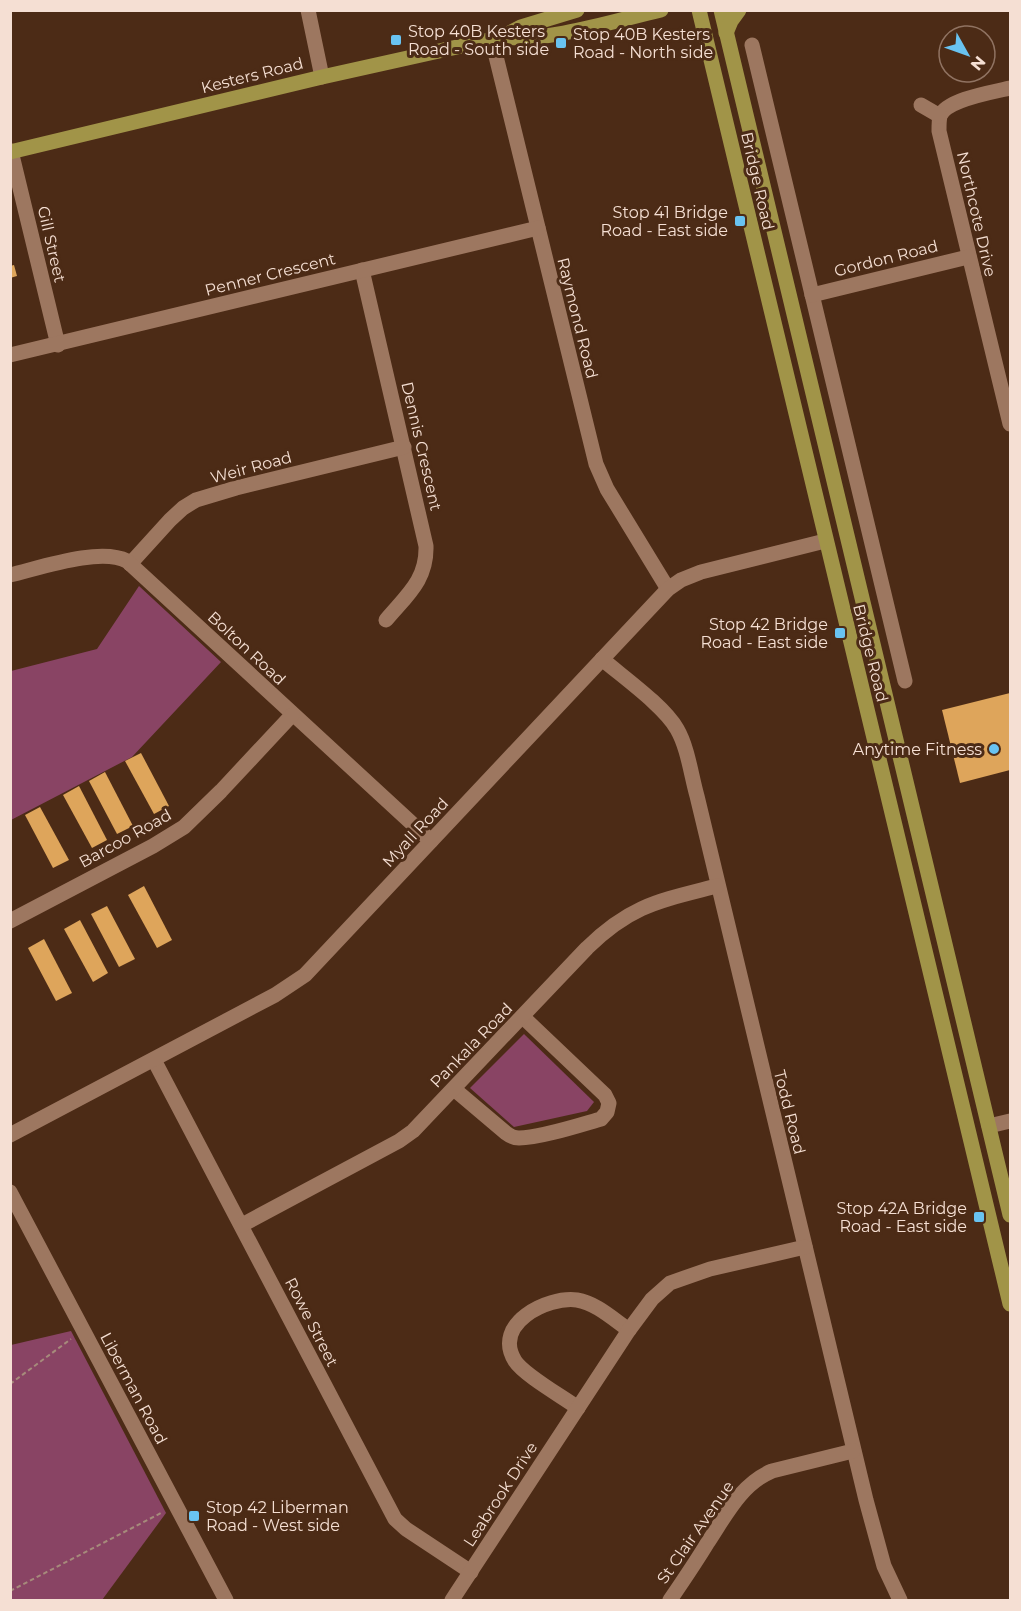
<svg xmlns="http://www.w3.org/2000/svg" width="1021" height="1611" viewBox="0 0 1021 1611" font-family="Montserrat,sans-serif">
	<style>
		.green { fill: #894464 }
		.building { fill: #dea55b }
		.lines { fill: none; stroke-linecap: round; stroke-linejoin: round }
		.path { stroke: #a68b7b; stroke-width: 2; stroke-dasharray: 4.5 3; stroke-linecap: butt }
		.minor { stroke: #9d7760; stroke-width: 15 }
		.major { stroke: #a19448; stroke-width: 15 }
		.poi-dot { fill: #69c3f1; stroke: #4c2b16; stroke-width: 2 }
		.labels { text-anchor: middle; stroke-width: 6; stroke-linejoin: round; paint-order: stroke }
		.poi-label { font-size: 16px; fill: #f5dfd3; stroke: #4c2b16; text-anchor: end }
		.street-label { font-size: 16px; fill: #f5dfd3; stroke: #4c2b16 }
	</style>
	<rect width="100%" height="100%" fill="#4c2b16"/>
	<!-- green -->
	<g class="green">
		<path d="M139 586 221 662 132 757 11 820V671L97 649Z"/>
		<path d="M524 1034 594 1102 587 1111 514 1127 470 1088Z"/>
		<path d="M71 1331 166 1513 102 1600H11V1345Z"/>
	</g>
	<!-- building -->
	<g class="building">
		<path d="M14 265 17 276 10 278V266Z"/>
		<path d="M1010 693V770L960 783 942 710Z"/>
		<path d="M141 753 169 806 154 814 125 761Z"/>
		<path d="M105 772 133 826 117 834 89 781Z"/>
		<path d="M79 786 107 840 92 848 63 795Z"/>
		<path d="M40 807 69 860 53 868 25 815Z"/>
		<path d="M144 886 172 940 157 948 128 895Z"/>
		<path d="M107 906 135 959 119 967 91 914Z"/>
		<path d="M80 920 108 973 93 982 64 929Z"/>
		<path d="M44 939 72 993 56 1001 28 948Z"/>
	</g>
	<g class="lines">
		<!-- path -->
		<g class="path">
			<path d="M10 1384 71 1339"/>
			<path d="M10 1591 163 1512"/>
		</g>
		<!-- minor -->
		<g class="minor">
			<path d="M308 10 322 77"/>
			<path d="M492 40 596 464 607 489 668 589"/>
			<path d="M752 45 905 681"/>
			<path d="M1010 88C994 92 947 99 940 116 939 120 939 126 939 131L1010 424"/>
			<path d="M921 105 940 116"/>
			<path d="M11 151 58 345"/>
			<path d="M362 270 426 546C427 580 407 595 386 620"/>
			<path d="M812 295 968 257"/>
			<path d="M10 355 538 228"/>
			<path d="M130 564 170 520 183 508 196 500 236 488 404 447"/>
			<path d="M10 575C40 568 100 547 127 561L431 841"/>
			<path d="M602 659C623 677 664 706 677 729 688 748 691 775 697 796L866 1500 884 1566 900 1600"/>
			<path d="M10 921 153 846 184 827 221 791 292 715"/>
			<path d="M154 1060 395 1519 406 1529 471 1572"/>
			<path d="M454 1089 506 1133C510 1136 514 1138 519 1138 540 1138 580 1125 601 1119L607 1112 609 1103 605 1095 523 1017"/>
			<path d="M989 1126 1010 1121"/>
			<path d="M10 1135 275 995 305 975 668 589 681 580 701 572 825 541"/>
			<path d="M10 1192 226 1600"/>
			<path d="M242 1225 399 1141 413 1131 587 948C631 905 659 901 717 886"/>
			<path d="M578 1408C563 1397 524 1375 515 1361 492 1324 547 1296 577 1300 596 1303 613 1319 629 1330"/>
			<path d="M452 1600 629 1330 652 1299 670 1283 710 1269 805 1247"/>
			<path d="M670 1600C683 1581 696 1562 708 1542 726 1515 741 1484 772 1471L853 1451"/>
		</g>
		<!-- major -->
		<g class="major">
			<path d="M699 10 1010 1304"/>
			<path d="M721 10 1010 1215"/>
			<path d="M726 33 731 21 739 10"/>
			<path d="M502 37C551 42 613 21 661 10"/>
			<path d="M10 152 322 77 502 37 521 27 577 10"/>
		</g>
	</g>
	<!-- markers -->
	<g class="poi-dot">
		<rect x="390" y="34" width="12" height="12" rx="3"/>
		<rect x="555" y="37" width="12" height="12" rx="3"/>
		<rect x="734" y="215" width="12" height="12" rx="3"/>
		<rect x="834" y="627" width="12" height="12" rx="3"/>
		<circle cx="994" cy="749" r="6"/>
		<rect x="973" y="1211" width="12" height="12" rx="3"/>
		<rect x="188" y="1510" width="12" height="12" rx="3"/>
	</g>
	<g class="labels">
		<!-- poi labels -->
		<g class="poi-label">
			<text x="408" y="37" text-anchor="start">Stop 40B Kesters<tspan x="408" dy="18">Road - South side</tspan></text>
			<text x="573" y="40" text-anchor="start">Stop 40B Kesters<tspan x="573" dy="18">Road - North side</tspan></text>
			<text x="728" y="218">Stop 41 Bridge<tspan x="728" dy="18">Road - East side</tspan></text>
			<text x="828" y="630">Stop 42 Bridge<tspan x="828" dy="18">Road - East side</tspan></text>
			<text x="982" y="755">Anytime Fitness</text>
			<text x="967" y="1214">Stop 42A Bridge<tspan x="967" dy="18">Road - East side</tspan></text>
			<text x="206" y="1513" text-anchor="start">Stop 42 Liberman<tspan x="206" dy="18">Road - West side</tspan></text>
		</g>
		<!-- street labels -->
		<g class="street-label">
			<text transform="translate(252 75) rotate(-14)" y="6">Kesters Road</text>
			<text transform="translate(758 181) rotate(77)" y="6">Bridge Road</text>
			<text transform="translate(977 214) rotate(77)" y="6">Northcote Drive</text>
			<text transform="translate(52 244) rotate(77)" y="6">Gill Street</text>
			<text transform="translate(886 258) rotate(-14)" y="6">Gordon Road</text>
			<text transform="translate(270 274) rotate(-14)" y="6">Penner Crescent</text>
			<text transform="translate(578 318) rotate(76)" y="6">Raymond Road</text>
			<text transform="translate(422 446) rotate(77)" y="6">Dennis Crescent</text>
			<text transform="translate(251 467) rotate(-15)" y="6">Weir Road</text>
			<text transform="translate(247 648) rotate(43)" y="6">Bolton Road</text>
			<text transform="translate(871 653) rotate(76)" y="6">Bridge Road</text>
			<text transform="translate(415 832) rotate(-47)" y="6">Myall Road</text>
			<text transform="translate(125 838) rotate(-29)" y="6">Barcoo Road</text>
			<text transform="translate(471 1045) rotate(-46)" y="6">Pankala Road</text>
			<text transform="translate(790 1112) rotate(76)" y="6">Todd Road</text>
			<text transform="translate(312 1322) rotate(63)" y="6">Rowe Street</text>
			<text transform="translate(134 1388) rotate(62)" y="6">Liberman Road</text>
			<text transform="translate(500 1494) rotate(-57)" y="6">Leabrook Drive</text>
			<text transform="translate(695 1532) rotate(-55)" y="6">St Clair Avenue</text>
		</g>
	</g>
	<!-- border -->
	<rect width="1021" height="1611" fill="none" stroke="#f5dfd3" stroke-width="24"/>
	<!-- north arrow -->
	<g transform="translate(967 54) rotate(130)"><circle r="28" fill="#4c2b16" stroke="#907362" stroke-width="1.5"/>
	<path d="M0-4.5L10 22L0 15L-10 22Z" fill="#69c3f1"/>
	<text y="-9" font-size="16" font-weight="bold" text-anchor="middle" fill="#f5dfd3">N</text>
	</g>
</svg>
